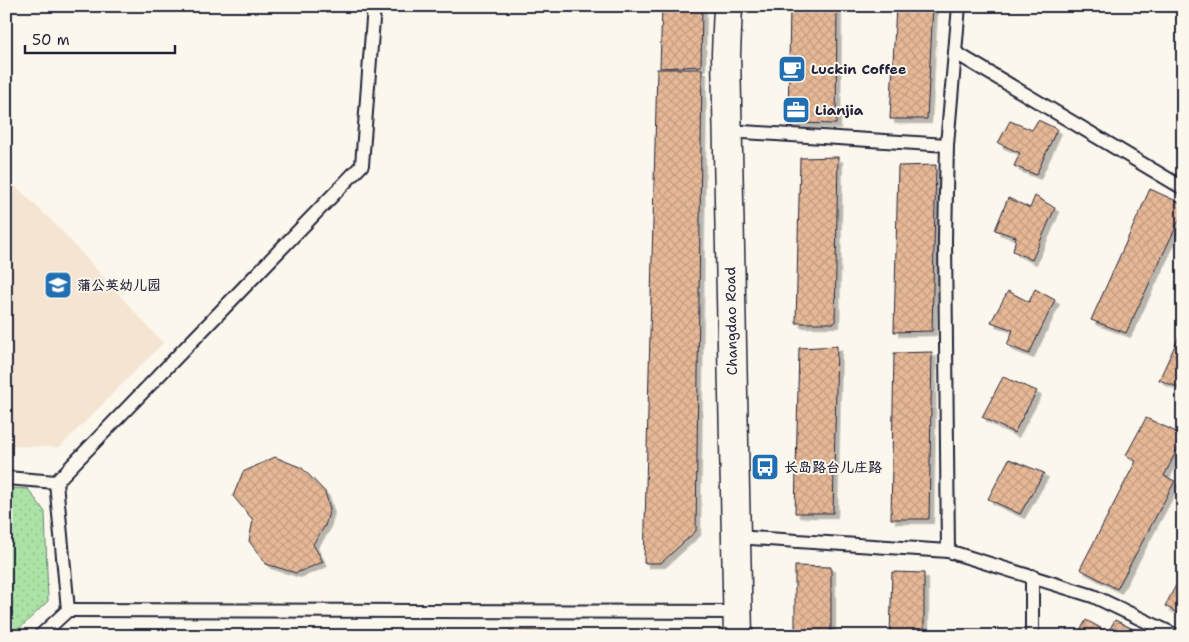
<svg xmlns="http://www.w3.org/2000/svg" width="1189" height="642" viewBox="0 0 1189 642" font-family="'Shantell Sans','LXGW WenKai TC',sans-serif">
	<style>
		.built { fill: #f5e4d2 }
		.garden { fill: url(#garden-dots); stroke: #668270 }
		.building { fill: url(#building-cross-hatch); stroke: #22223b; filter: url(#shadow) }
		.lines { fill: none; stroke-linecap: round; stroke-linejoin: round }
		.service-casing { stroke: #22223b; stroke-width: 16 }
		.tertiary-casing { stroke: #22223b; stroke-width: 31 }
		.service { stroke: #fbf7ec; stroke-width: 12 }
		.tertiary { stroke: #fbf7ec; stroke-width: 28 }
		.labels { text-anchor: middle; stroke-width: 4; stroke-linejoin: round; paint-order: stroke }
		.poi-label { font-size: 14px; font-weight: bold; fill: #22223b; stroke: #fbf7ec; text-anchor: start }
		.street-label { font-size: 14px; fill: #22223b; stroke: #fbf7ec }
	</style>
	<defs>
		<pattern id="garden-dots" width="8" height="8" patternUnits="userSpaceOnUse" patternTransform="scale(1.25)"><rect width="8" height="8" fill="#abe2a6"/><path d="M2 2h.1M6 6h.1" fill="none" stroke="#93c290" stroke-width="1.8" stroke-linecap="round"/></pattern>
		<pattern id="building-cross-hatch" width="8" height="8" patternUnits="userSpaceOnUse" patternTransform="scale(1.25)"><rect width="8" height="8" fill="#e6b896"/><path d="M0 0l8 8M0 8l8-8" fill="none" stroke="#c59e82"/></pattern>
		<filter id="shadow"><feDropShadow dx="4.5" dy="4.5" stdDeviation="0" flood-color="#0004"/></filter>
	</defs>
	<rect width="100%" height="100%" fill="#fbf7ec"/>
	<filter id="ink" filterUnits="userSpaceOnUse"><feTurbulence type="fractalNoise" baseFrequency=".02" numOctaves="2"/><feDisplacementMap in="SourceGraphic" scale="10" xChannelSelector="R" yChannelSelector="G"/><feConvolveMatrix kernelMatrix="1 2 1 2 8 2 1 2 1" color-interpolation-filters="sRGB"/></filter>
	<g filter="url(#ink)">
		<!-- built -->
		<path class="built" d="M6 177 57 226 163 343 60 447 6 446Z"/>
		<!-- garden -->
		<path class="garden" d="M6 488 28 489 45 512 48 601 12 636H6Z"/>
		<!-- building -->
		<g class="building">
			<path d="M662 6H702L701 66 660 68Z"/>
			<path d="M790 6H837L836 124 788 123Z"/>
			<path d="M896 6H933L927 119H890Z"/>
			<path d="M657 69H702L696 531 661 563H644Z"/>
			<path d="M1038 120 1057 129 1036 175 1014 166 1020 153 998 143 1010 121 1032 130Z"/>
			<path d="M838 157 835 323H796L800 158Z"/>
			<path d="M936 165 932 331 894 332 898 166Z"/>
			<path d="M1150 189 1183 204V212L1126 333 1091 320Z"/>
			<path d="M1035 196 1055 208 1032 260 1013 251 1016 237 995 230 1008 198 1030 208Z"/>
			<path d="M1035 289 1055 300 1029 354 1007 345 1013 330 991 322 1008 291 1029 302Z"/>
			<path d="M1183 328V389L1159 380Z"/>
			<path d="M837 346 833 513H795L799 348Z"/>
			<path d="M932 352 929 519H891L894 353Z"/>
			<path d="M1003 377 1037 391 1014 433 982 417Z"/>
			<path d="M1146 418 1183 435V438L1164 476 1175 481 1117 589 1080 569 1136 461 1126 455Z"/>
			<path d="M275 457 302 468 325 492 330 509 325 526 313 544 323 562 296 573 266 564 249 541 253 520 233 496 243 472Z"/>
			<path d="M1009 459 1044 473 1020 514 988 499Z"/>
			<path d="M795 566 831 567V636H795Z"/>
			<path d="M892 572 924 573V636H890Z"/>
			<path d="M1183 572V616L1165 606Z"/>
			<path d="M1086 620 1108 632 1115 620 1137 631 1135 636H1077Z"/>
			<path d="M510 630 546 631V636H510Z"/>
		</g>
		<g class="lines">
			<defs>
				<g id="service">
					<path d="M956 53 1183 188"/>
					<path d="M728 131 947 145"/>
					<path d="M6 478 56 482"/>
					<path d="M736 537 948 551 1093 596 1177 636"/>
					<path d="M948 551 945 239 947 145 959 6"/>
					<path d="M1032 576V636"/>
					<path d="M68 610 738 612"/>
					<path d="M40 636 68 610 56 482 362 165 374 6"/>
				</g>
				<path id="tertiary" d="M728 6 726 54 738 636"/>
			</defs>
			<!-- service casing -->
			<use href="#service" class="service-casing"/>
			<!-- tertiary casing -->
			<use href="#tertiary" class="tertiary-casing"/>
			<!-- service -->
			<use href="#service" class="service"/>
			<!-- tertiary -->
			<use href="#tertiary" class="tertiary"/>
		</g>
	</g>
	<!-- icons -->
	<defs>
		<symbol id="cafe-square" viewBox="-11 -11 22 22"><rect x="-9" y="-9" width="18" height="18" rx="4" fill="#1f6fb2" stroke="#fbf7ec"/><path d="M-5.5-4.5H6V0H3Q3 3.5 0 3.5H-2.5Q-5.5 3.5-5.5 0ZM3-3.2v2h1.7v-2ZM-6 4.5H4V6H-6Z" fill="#fff"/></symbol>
		<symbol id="office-square" viewBox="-11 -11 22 22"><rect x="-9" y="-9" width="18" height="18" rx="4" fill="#1f6fb2" stroke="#fbf7ec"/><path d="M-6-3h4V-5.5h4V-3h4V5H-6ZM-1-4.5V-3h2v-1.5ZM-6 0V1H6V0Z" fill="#fff"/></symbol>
		<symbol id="school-square" viewBox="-11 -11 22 22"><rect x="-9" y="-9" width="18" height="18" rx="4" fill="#1f6fb2" stroke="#fbf7ec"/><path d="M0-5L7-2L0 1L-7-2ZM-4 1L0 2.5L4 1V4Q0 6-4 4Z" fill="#fff"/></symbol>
		<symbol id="bus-square" viewBox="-11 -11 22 22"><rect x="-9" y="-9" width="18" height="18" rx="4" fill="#1f6fb2" stroke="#fbf7ec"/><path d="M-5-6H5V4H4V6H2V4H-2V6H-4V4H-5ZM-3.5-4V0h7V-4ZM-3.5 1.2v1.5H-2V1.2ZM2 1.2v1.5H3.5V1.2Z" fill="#fff"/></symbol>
	</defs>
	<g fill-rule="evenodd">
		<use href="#cafe-square" x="776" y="53" width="32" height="32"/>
		<use href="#office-square" x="780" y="94" width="32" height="32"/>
		<use href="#school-square" x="42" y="269" width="32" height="32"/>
		<use href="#bus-square" x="749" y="451" width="32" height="32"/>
	</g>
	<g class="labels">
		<!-- poi labels -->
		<g class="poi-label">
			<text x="811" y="74">Luckin Coffee</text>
			<text x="815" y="115">Lianjia</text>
			<text x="77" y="290">蒲公英幼儿园</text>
			<text x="784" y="472">长岛路台儿庄路</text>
		</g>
		<!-- street labels -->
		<g class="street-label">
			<text transform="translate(731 321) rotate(-91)" y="5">Changdao Road</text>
		</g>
	</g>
	<!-- margin -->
	<rect width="1189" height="642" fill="none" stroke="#fbf7ec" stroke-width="25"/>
	<rect x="12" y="12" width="1164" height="617" fill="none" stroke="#22223b" stroke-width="2" filter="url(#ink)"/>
	<!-- scale -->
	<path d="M25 45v8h150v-8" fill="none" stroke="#22223b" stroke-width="2.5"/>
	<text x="32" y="45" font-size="15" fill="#22223b" stroke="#fbf7ec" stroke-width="4" paint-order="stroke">50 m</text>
</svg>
